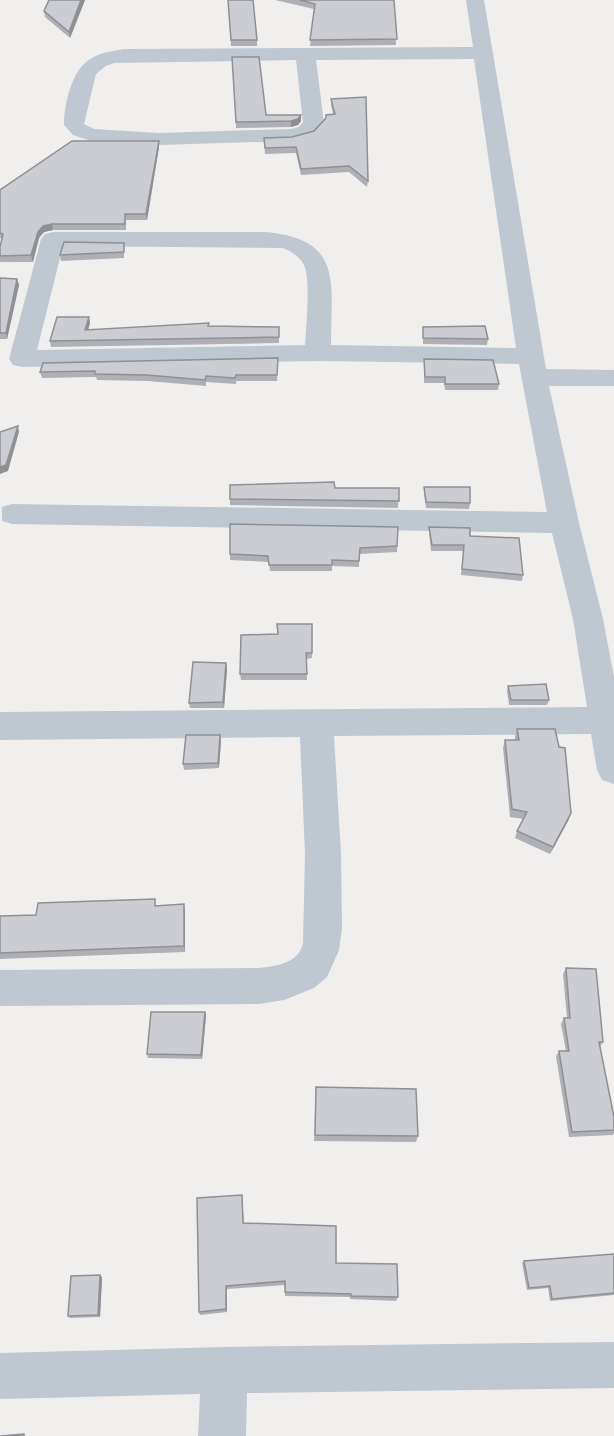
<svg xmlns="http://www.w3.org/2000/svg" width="614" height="1436" viewBox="0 0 614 1436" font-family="Ubuntu,sans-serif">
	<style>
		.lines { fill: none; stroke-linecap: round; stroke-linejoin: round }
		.street { fill: #bfc7d0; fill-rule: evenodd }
		.wall { fill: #afb0b5 }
		.shaded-wall { fill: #8e9094 }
		.building { fill: #cbcdd3; stroke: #8e9094; stroke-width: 1.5 }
	</style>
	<rect width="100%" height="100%" fill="#f1eeee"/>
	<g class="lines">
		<!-- street -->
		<g class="street">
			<path d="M466 0H484L546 369 614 370V386H549L579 523 603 619 614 677V784L602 780 597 770 591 734 334 736 341 854 342 928 339 950 327 977 314 988 284 1000 259 1004 0 1006V970L259 968C277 966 299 963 303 943L305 854 300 737 0 740V712L587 707 573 619 552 533 12 524 2 521V507L12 504 547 512 519 364 318 361 22 367 13 365 9 359 41 239 45 234 53 232H265C344 239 331 282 331 345L516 348 474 59 316 60 324 123 313 135 292 141 158 145 91 141 73 135 64 125C64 104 72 68 92 58 102 52 113 51 124 49L473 47ZM296 60 303 122 299 127 291 129 158 133 94 129 84 124 96 74 106 66 114 63ZM63 246 283 248C291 251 300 257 304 265 311 279 306 328 305 345L37 350Z"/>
			<path d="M614 1342V1388L247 1393 246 1436H198L200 1394 0 1399V1353L224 1347Z"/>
		</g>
	</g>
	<!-- wall -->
	<g class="wall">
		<path d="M49 0H85L70 38 45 17 44 11Z"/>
		<path d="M228 0 257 40V46H231Z"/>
		<path d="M275 0H394L396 45 310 46 314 9Z"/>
		<path d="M232 57 266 115 301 121 298 125 291 127 236 128Z"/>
		<path d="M331 99 368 181 367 187 349 172 301 175 296 153 265 154 264 138 292 137 314 131 333 114 331 105Z"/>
		<path d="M159 147 147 220H126V230H53L44 232 39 238 33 262H0V247L2 239 0 238V190Z"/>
		<path d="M124 243V258L61 261 60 255Z"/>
		<path d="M0 278 17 279 19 285 7 339H0Z"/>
		<path d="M89 317 90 323 88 330 209 323V326L279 327V343L51 347 50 341Z"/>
		<path d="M423 327 488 339 487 345 423 344Z"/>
		<path d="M278 358 277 381H236V384L206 382V386L148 381 97 380 96 377 42 378 40 372Z"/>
		<path d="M424 359 499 384 498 390H445L444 383H424Z"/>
		<path d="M424 487 470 503 469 509 426 508 424 493Z"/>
		<path d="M335 488H399L398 508 230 505V499Z"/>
		<path d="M398 527 397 552 359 554V567L332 566V571H270L269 562 230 560V554Z"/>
		<path d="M429 527 470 536 523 575 522 581 461 575 463 551H431L429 533Z"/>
		<path d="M277 624H312V658L306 659 307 680H241L240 674 278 634Z"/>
		<path d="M226 663 227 669 224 708H190L189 703Z"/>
		<path d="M508 686 549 700 547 705H509L507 691Z"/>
		<path d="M517 729 571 813 568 821 550 854 515 838 517 831 523 819 510 817 503 748 505 740H515V737Z"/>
		<path d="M221 740 219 768 184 770 183 764Z"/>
		<path d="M157 906 185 910V952L0 959V916L36 915Z"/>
		<path d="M566 968 603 1042 600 1047 614 1117V1133L613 1135 569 1137 556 1056 559 1051H566L561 1024 564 1018H567L563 974Z"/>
		<path d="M205 1012 206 1016 202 1059 148 1058 147 1054Z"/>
		<path d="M316 1087 418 1136 416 1142 314 1141Z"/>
		<path d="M242 1195 244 1223 336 1263 398 1297 396 1301 350 1299V1297L285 1296V1285L227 1289V1312L200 1315 199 1312Z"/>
		<path d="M614 1254V1295L550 1301 548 1288 527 1290 522 1263 524 1261Z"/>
		<path d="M102 1277 100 1317 70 1318 68 1316Z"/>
	</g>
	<!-- shaded-wall -->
	<g class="shaded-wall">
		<path d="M81 0H85L70 38 69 32Z"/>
		<path d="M301 115V121L298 125 291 127V121Z"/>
		<path d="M159 141V147L147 220 146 214Z"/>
		<path d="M52 224 53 230 44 232 39 238 33 262 31 255 38 232 43 226Z"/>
		<path d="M17 279 19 285 7 339 6 333Z"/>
		<path d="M89 317 90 323 86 337 85 330Z"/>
		<path d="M18 426 19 432 8 471 0 474V467Z"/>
		<path d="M226 663 227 669 224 708 223 702Z"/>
		<path d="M220 735 221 740 219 768 218 763Z"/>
		<path d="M571 813 568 821 550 854 553 847Z"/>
		<path d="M184 904 185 910V952L184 946Z"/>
		<path d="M205 1012 206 1016 202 1059 201 1055Z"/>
		<path d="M100 1275 102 1277 100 1317 98 1315Z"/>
		<path d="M226 1286 227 1289V1312L226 1309Z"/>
	</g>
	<!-- building -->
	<g class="building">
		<path d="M49 0H81L69 32 44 11Z"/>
		<path d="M228 0H253L257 40H231Z"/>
		<path d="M300 0H394L397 39 310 40 315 4Z"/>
		<path d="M232 57H259L266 115H301L298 119 291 121 236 122Z"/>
		<path d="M366 97 368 181 349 166 301 169 296 147 265 148 264 138 292 137 314 131 326 118V115L335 114 331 99Z"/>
		<path d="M72 141H159L146 214H125V224H52L43 226 38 232 31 255 0 256V247L3 234 0 233V190Z"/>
		<path d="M64 242 124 243V252L60 255Z"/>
		<path d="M0 278 17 279 6 333H0Z"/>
		<path d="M57 317H89L85 330 209 323 208 326 279 327V337L50 341Z"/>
		<path d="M485 326 488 339 423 338V327Z"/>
		<path d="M278 358 277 375H236L235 378 206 376 205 380 147 375 95 374V371L40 372 43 363Z"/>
		<path d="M424 359 493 360 499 384H445V377H425Z"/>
		<path d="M18 426 6 465 0 467V432Z"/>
		<path d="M334 482 335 488H399V501L230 499V485Z"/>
		<path d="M424 487H470V503L426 502Z"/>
		<path d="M230 524 398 527 397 546 360 548 359 561 332 560V565H269L268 556 230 554Z"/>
		<path d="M429 527 470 528V536L519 538 523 575 462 569 464 545H432Z"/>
		<path d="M277 624H312V653H306L307 674H240L241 635 278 634Z"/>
		<path d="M193 662 226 663 223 702 189 703Z"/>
		<path d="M546 684 549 700H511L508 686Z"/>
		<path d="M517 729H555L559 747 565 748 571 813 553 847 517 831 527 812 512 809 505 740H519Z"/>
		<path d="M186 735H220L218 763 183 764Z"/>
		<path d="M155 899V906L184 904V946L0 953V916L36 915 38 903Z"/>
		<path d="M566 968 596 969 603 1042H599L614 1117V1130L572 1132 559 1051H569L564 1018H570Z"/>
		<path d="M151 1012H205L201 1055 147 1054Z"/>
		<path d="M316 1087 416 1089 418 1136 315 1135Z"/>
		<path d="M242 1195 243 1223 336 1226V1263L397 1264 398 1297 351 1296V1294L285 1292V1281L226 1286V1309L199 1312 197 1198Z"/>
		<path d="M614 1254V1293L552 1299 550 1286 529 1288 524 1261Z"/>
		<path d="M100 1275 98 1315 68 1316 71 1276Z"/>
		<path d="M24 1434V1436H0Z"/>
	</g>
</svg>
